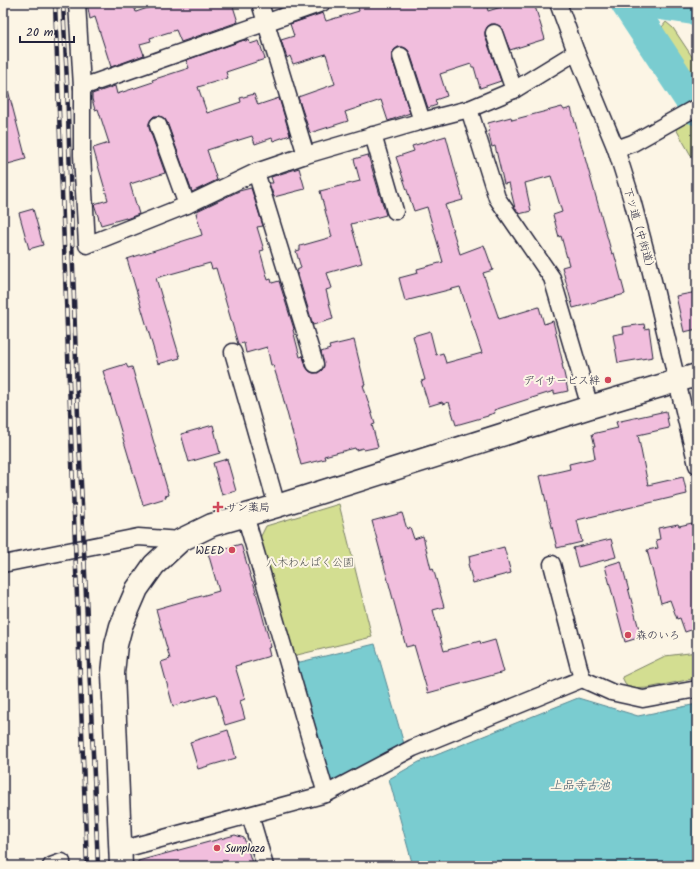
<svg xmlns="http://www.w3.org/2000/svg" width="700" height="869" viewBox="0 0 700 869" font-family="Kalam,'Klee One',sans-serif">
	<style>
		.green { fill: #d3de91; stroke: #7a8066 }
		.water { fill: #7accd0; stroke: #578894 }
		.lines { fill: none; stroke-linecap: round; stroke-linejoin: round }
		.river { stroke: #7accd0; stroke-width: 33 }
		.building { fill: #f1bedd; stroke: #22223b }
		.street-casing { stroke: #22223b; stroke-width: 19 }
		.secondary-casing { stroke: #22223b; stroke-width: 25 }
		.street { stroke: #fcf5e5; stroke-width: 16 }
		.secondary { stroke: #fcf5e5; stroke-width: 22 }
		.rail-casing { stroke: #22223b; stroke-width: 4.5 }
		.rail { stroke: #fcf5e5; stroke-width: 3; stroke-dasharray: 9; stroke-linecap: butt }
		.poi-dot { fill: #d1495b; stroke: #fcf5e5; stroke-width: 1.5 }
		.labels { text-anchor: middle; stroke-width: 4; stroke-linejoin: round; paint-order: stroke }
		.street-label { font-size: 11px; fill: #22223b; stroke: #fcf5e5 }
		.poi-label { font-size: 11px; fill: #22223b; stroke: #fcf5e5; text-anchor: start }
		.park-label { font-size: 11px; fill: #4e5150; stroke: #fcf5e5 }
		.water-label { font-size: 12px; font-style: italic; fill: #3c5568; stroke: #fcf5e5 }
	</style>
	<rect width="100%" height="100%" fill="#fcf5e5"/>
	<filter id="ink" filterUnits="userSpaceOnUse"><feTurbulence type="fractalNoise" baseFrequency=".025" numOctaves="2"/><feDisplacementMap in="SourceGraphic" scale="8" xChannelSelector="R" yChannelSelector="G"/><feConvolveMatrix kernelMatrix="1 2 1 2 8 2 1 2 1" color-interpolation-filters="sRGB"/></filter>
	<g filter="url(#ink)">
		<!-- green -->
		<g class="green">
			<path d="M666 22 673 28 697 64V93L676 62 662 27Z"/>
			<path d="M691 120 697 128V166L676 129Z"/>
			<path d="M339 504 372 637 293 656 260 538 266 526Z"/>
			<path d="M697 652V678L648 688 628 689 622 677 665 656Z"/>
		</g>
		<!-- water -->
		<g class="water">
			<path d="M375 644 404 744 331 788 296 663Z"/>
			<path d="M578 698 638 716 697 704V866H413L389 779 419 762Z"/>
		</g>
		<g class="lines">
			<!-- river -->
			<g class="river">
				<path d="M627 3 697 109"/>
				<path d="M657 3 697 9"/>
			</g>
		</g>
		<!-- building -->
		<g class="building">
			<path d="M87 3H133L136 12 162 3H232L238 22 181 42 176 30 150 38 151 41 140 44 144 55 111 67 95 17 90 19Z"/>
			<path d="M357 3H486L488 11 514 3H534L545 39 510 50 500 26 495 24H491L487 27 485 32V36L501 81 480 88 474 67H472L471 64 440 74 447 96 435 100 437 105 428 108 410 53 407 49 403 47H398L394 50 392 54V59L410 113 388 121 381 100 345 112 348 121 310 133 298 97 335 84 326 54 293 64 290 56 287 58 281 40 294 36 290 24 323 13 326 21 359 11Z"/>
			<path d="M244 40 245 41 249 40 250 44 259 41 265 59 226 72 228 78 198 87 207 113 241 102 240 98 254 94 258 105 279 98 290 135 273 141 272 138 255 144 252 136 207 150 217 180 192 192 167 122 164 118 160 116H154L151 119 149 123V128L165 173 130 184 139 214 126 219V218L101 225 94 204 108 200 93 148 109 143 98 109 95 110 92 99V94L115 86 117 94 153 82 152 80 189 68 186 60Z"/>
			<path d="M8 90 26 159 8 164 3 148V91Z"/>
			<path d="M562 107 564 110 571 108 612 254 614 253 625 294 573 308 562 267 569 265 561 236 559 237 553 215 562 212 551 176 525 183 531 211 519 214 515 208 509 183 504 184 495 146 492 147 488 131 490 130 488 123 511 117 512 120Z"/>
			<path d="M446 136 463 200 445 205 460 254 484 245 493 270 483 273 499 319 539 307 544 324 553 321 563 364H562L568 391 554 394V391L494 410 495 413 488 415V416L456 425 449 402 443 404 442 402 429 406 421 381 425 380 413 336 430 331 436 355 443 353 446 363 482 353 460 287 405 301 399 278 418 273 417 269 443 262 427 207 414 211 396 157 414 151 412 146Z"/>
			<path d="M368 155 386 215 351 224 362 263 327 273 332 288 326 290 333 319 313 325 298 275 297 270 301 268 296 251 300 250V246L332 237 320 191 360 181 354 159Z"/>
			<path d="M299 168 305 189 274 197 269 183H273L271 177Z"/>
			<path d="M251 188 263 226 257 227 264 250 260 251 268 280 271 279 272 283 279 281 294 329 293 330 300 357 303 356 306 367 309 371 313 373H318L322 370 324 366 321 352 330 349 329 346 354 340 365 385H363L375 424 372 425 378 447 364 450 363 448 356 450 355 448 324 456 325 459 301 465 281 390 273 365H271L267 347 246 353 244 343 238 344 216 268 212 269 210 263 156 278 180 358 158 364 127 259 202 235 196 213H198L197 211 239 191Z"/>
			<path d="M33 209 43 245 29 249 19 213Z"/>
			<path d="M697 292V329L684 332 676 296Z"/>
			<path d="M644 324 645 329 649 328 653 357 618 363 613 335 624 333 623 327Z"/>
			<path d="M126 364 128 368 132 367 169 495 165 496 166 498 143 505 103 371Z"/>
			<path d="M666 411 669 428 638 435 648 485 683 477 687 494 577 520 582 542 557 548 540 476 570 469 569 464 595 458 593 446H595L592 434 618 428 616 422Z"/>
			<path d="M213 425 220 453 189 462 181 434Z"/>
			<path d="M227 459 236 491 222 495 213 463Z"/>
			<path d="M402 513 407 529 410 527 414 539 423 536 431 569 433 568 444 607 433 610 444 651 480 641 481 644 495 640 504 672 428 693 414 645 406 647 372 521Z"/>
			<path d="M692 523 695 535 697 534V628L685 632 680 618 677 619 670 600 661 603 647 550 658 548 656 540 660 539 658 528 678 524 679 526Z"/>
			<path d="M611 539 616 557 578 567 573 548Z"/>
			<path d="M241 544 252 581H253L271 647 268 648 270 656 235 666 245 699 240 701 245 719 225 725 216 694 173 706 161 662 170 659 156 609 219 591 208 553Z"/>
			<path d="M504 547 511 573 473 583 468 564 470 563 469 556Z"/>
			<path d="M621 561 641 637 625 642 605 566Z"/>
			<path d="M228 730 236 758 198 769 190 742Z"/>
			<path d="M235 835 244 838 253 866H138V861Z"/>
		</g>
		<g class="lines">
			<defs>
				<g id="street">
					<path d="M77 3 82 87V155L87 245 187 205 256 172 306 155 422 121 469 109 514 90 576 52"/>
					<path d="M260 3 306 155"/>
					<path d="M558 3 576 52 616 149 632 200 649 264 697 465"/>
					<path d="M494 33 514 90"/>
					<path d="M401 56 422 121"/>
					<path d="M82 87 322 3"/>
					<path d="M469 109 497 198 552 278 590 407"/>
					<path d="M158 125 187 205"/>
					<path d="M373 135 395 211"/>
					<path d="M616 149 633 143 697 107"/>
					<path d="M256 172 315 364"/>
					<path d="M233 352 277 506"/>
					<path d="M245 515 326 794"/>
					<path d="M3 564 138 537 181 540"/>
					<path d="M552 564 582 679"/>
					<path d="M250 815 265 866"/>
					<path d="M120 850 326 794 413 748 582 679 611 692 643 699 697 689"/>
					<path d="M51 866 62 862V866"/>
				</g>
				<path id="secondary" d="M121 866 113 673 116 645 121 626 137 589 154 565 181 540 212 525 277 506 590 407 697 375"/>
			</defs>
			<!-- street casing -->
			<use href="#street" class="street-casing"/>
			<!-- secondary casing -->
			<use href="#secondary" class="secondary-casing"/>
			<!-- street -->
			<use href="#street" class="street"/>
			<!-- secondary -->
			<use href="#secondary" class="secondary"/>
			<defs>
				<g id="rail">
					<path d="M55 3 87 866"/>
					<path d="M63 3 67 82 77 393 98 866"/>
				</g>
			</defs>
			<!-- rail casing -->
			<use href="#rail" class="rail-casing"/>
			<!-- rail -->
			<use href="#rail" class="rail"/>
		</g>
	</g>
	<!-- markers -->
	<g class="poi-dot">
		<circle cx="608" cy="380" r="4"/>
		<path d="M216 501h4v4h4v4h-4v4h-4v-4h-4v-4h4z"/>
		<circle cx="232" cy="550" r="4"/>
		<circle cx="628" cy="635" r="4"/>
		<circle cx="217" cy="848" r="4"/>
	</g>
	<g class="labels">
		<!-- street labels -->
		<g class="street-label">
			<text transform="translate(640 230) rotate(74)" y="4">下ツ道（中街道）</text>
		</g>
		<!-- poi labels -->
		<g class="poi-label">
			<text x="600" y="384" text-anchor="end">デイサービス絆</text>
			<text x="226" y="511">サン薬局</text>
			<text x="224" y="554" text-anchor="end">WEED</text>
			<text x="636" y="639">森のいろ</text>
			<text x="225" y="852">Sunplaza</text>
		</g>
		<!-- park labels -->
		<g class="park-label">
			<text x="310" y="566">八木わんぱく公園</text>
		</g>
		<!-- water labels -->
		<g class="water-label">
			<text x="580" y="789">上品寺古池</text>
		</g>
	</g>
	<!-- margin -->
	<rect width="700" height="869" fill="none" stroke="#fcf5e5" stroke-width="16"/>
	<rect x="8" y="8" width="684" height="853" fill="none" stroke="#22223b" stroke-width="1.5" filter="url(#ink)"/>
	<!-- scale -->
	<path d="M20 36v6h54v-6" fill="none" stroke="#22223b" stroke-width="2"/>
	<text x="26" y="36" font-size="12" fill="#22223b" stroke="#fcf5e5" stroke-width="3" paint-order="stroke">20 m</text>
</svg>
